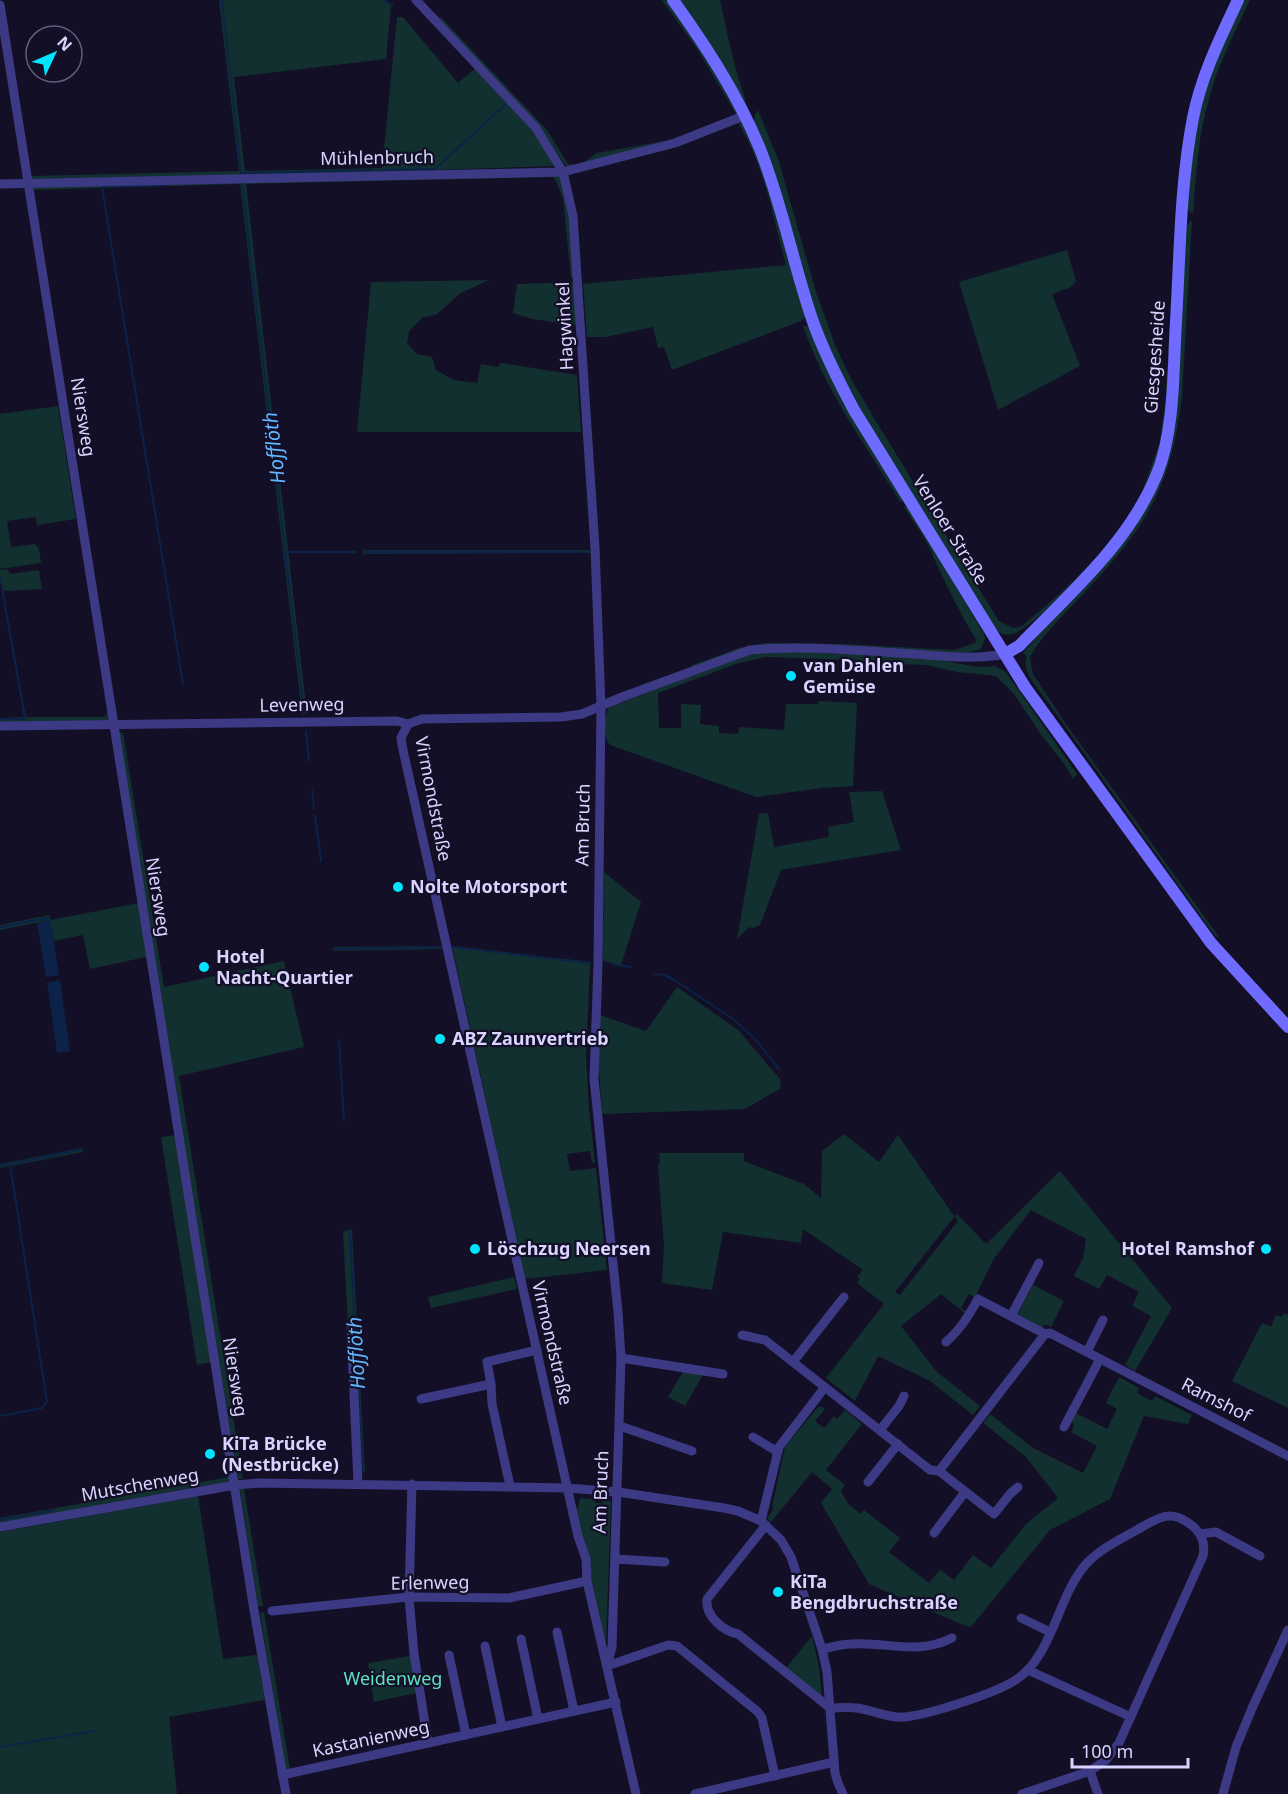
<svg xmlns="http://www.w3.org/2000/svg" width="1288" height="1794" viewBox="0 0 1288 1794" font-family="'Noto Sans',sans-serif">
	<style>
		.green { fill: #12302f; fill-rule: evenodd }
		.water { fill: #0c2248 }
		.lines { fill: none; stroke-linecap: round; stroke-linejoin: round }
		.stream { stroke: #0c2248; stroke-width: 2 }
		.minor { stroke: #3d3a85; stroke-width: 9 }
		.secondary { stroke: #6f6bff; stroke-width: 12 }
		.poi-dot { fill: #00e5ff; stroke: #130f26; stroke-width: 2 }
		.labels { text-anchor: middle; stroke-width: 4.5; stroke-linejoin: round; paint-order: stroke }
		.street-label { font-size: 18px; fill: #d9d4ff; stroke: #130f26 }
		.poi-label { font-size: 18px; font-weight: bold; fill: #d9d4ff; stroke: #130f26; text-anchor: start }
		.park-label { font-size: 18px; fill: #5fe0c0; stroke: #130f26 }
		.water-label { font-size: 20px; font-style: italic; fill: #62b6ff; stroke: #130f26 }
	</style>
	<rect width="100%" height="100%" fill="#130f26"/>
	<!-- green -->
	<g class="green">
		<path d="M219 0H386L394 5 391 7 386 59 234 77 245 171 382 168 397 17H403L458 83 475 69 538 136 555 164 554 166 375 172 31 179 30 176 239 171Z"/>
		<path d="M662 0H668C693 36 717 71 738 110V114L710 128 678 140 572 167 566 166 542 131 442 22 438 14 547 130 568 164 580 165 597 153 676 139 736 114 697 49Z"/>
		<path d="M678 0H720C725 22 729 44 735 66 738 80 745 93 746 106Z"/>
		<path d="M1242 0H1250C1235 32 1218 64 1209 99 1198 136 1196 175 1193 214L1186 208 1189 163 1204 90Z"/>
		<path d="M758 110 779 162 816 292 835 345 852 381 877 423 999 621 1013 628 1022 626 1065 589 1095 559 1124 523 1142 492 1160 442 1166 395 1170 323 1172 325C1170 363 1170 402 1162 440 1150 499 1112 548 1068 589 1052 604 1035 622 1016 633 1006 636 1000 635 994 627L872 430 833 359 817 319 775 181 754 123 755 114Z"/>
		<path d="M737 121 745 125 770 193 806 316 801 321 672 370 664 347 658 348 653 327 605 337H587L583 284 786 265C773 218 764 163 737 121Z"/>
		<path d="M558 174C571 188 573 257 574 278H571L563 198 554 177 246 184 307 714H302L240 184 33 190 36 185Z"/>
		<path d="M1192 220 1182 396C1171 487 1148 524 1087 590 1069 609 1042 635 1030 657L1033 674 1066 724 1219 937H1216L1199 914 1047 701C1039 689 1020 671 1027 656L1023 653 1060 609 1161 473 1186 225Z"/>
		<path d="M1067 250 1076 281 1071 287 1052 294 1080 366 998 410 959 282Z"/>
		<path d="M489 280 461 293 437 314 422 318 409 331 407 343 417 354 432 357 436 370 454 380 477 383 481 364 498 367 501 363 577 375 581 432H357L371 282Z"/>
		<path d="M574 282 576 325 532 319 513 313 517 284Z"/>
		<path d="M803 326H808L811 330 903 498 901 503C866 446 825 390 803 326Z"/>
		<path d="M58 406 76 519 37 525 36 517 7 521 11 547 35 544 39 549 41 563 0 569V414Z"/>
		<path d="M904 507H909L984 634 985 639 981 649 963 654 773 645 695 666H690L739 648 766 643 843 644 954 650 975 643 976 640C958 609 943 579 929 547 922 533 912 520 904 507Z"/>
		<path d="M363 550H590V553L363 554Z"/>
		<path d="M7 569 10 574 39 570 42 589 3 591 26 717H104L107 713 109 723 0 724V718L25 717 0 580V570Z"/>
		<path d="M766 652H803L934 659 978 667 995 666 1006 672 1077 774 1073 779 1065 765 1042 736 1014 694 996 676 957 672 926 665 866 663 860 660 766 657 739 663 658 693 659 728H681V704L701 705 700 724 719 726V733L738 734 739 727 784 730 786 704H818V701L857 703 853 786 822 788 756 797 610 745C602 735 603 719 609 707L750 654Z"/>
		<path d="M123 732 164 987 284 961 304 1047 179 1076 243 1479H238L119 733Z"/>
		<path d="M882 791 901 850 781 870 760 925 752 928 749 927 737 939 759 814 768 813 774 847 829 837 828 827 854 822 849 792Z"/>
		<path d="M604 872 641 902 621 965 603 961Z"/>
		<path d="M138 903 146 957 90 969 83 935 54 941 50 920 0 930V925L49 915 51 920Z"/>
		<path d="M441 946 442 949 333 951V947Z"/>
		<path d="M452 946 592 962 590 965 586 1056 589 1109 595 1163H592L590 1151 567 1154 570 1171 596 1168 607 1270 525 1279Z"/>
		<path d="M677 987 738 1030 780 1079 781 1088 745 1109 602 1114 598 1056 600 1015 646 1031Z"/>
		<path d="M844 1134 879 1162 898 1135 954 1216 957 1214 986 1244 1060 1171 1172 1308 1135 1371 1125 1365 1151 1316 1132 1306 1139 1292 1107 1275 1099 1289 1074 1276 1083 1258 1086 1239 1031 1210 993 1260 975 1297 969 1294 961 1308 967 1312 966 1314 941 1294 901 1326 937 1372 980 1406 973 1415 930 1381 878 1356 855 1401 826 1378 884 1304 857 1283 860 1279 857 1277 863 1270 803 1229 801 1243 723 1232 712 1290 662 1283 664 1247 658 1165 660 1164 659 1153H744V1161L804 1184 821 1198 822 1151ZM955 1216 958 1221 900 1295 895 1292Z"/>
		<path d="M175 1135 211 1362 197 1365 161 1137Z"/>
		<path d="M82 1148 83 1152 0 1168V1164Z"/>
		<path d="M352 1229 365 1472H361L348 1327 343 1232Z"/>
		<path d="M514 1277 517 1289 431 1308 428 1297Z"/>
		<path d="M1033 1285 1064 1301 1051 1327 1045 1324 1042 1328 1017 1315Z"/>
		<path d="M1284 1313 1288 1315V1408L1232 1381 1262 1323 1271 1327 1276 1315 1282 1317Z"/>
		<path d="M684 1370 704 1373 685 1406 668 1397Z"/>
		<path d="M1119 1377 1139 1388 1137 1393 1152 1401 1155 1396 1192 1415 1188 1424 1144 1416 1110 1499 1050 1530 971 1627 961 1624 869 1584 821 1503 832 1489 812 1472 771 1522 767 1518 774 1509 772 1507 785 1447 816 1409 821 1406 825 1409 815 1421 824 1428 834 1416 837 1419 845 1410 862 1424 826 1470 845 1485 841 1491 848 1504 861 1514 864 1510 900 1538 889 1552 929 1583 940 1570 954 1580 973 1555 991 1568 1026 1524 1058 1498 1026 1457 983 1423 990 1414 1033 1448 1083 1473 1097 1446 1071 1432 1074 1426 1072 1421 1076 1413 1107 1429 1117 1409 1106 1403Z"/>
		<path d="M229 1477 230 1481 0 1523V1518Z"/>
		<path d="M240 1489H244L263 1606H258Z"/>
		<path d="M198 1496 223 1659 257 1655 265 1700 169 1717 177 1794H0V1532Z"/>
		<path d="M580 1498 595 1499V1503H602V1500L611 1501 606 1644 590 1574C592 1560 587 1554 583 1541 580 1531 578 1519 576 1508L578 1507Z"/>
		<path d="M264 1612 290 1769H285L260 1613Z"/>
		<path d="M812 1636 819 1667 822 1697 786 1668Z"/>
		<path d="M410 1656 416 1693 374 1702 368 1663Z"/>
	</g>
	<!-- water -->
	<g class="water">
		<path d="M50 920 59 975 46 977 37 923Z"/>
		<path d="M60 980 70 1051 57 1053 47 983Z"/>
	</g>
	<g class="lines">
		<!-- stream -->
		<g class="stream">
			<path d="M222 0 241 173 373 170"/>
			<path d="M384 0 391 5"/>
			<path d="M383 170 435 169 506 104"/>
			<path d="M242 183 304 713"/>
			<path d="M167 185 102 187 183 684"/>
			<path d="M286 552H355"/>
			<path d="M364 552H586"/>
			<path d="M0 577 25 719H0"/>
			<path d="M306 731 309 761"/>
			<path d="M312 790 314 809"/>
			<path d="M315 816 321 861"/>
			<path d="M0 927 48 918"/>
			<path d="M453 947 590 963"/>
			<path d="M334 949 441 947"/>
			<path d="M612 964 630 967"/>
			<path d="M654 974 665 975 676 981 733 1019 754 1038 779 1069"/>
			<path d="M339 1040 344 1120"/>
			<path d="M0 1166 80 1150"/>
			<path d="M350 1234 355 1328"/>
			<path d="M357 1367 363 1472"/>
			<path d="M0 1416 42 1408 47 1402 10 1164"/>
			<path d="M0 1520 54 1510"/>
			<path d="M0 1747 94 1731"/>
		</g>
		<!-- minor -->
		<g class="minor">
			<path d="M416 0 536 128 563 172 573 216 595 548 601 706 598 965 594 1079 618 1312 621 1358 612 1647 607 1666"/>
			<path d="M0 5 254 1610 286 1794"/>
			<path d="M0 184 563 172 675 143 746 115"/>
			<path d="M408 724 401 738 403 750 578 1536 586 1559 587 1581 636 1794"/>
			<path d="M0 726 397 721 408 724 422 719 561 717 582 714 622 697 750 650C804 645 859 651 913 654 944 656 974 660 1005 654"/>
			<path d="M1011 1316 1039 1263"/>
			<path d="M351 1327 358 1484"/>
			<path d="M742 1335 765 1340 930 1470 939 1471 994 1514 1010 1494 1018 1487"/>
			<path d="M946 1342C960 1330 969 1315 978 1299L1045 1334"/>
			<path d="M1087 1352 1103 1320"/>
			<path d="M621 1358 723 1374"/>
			<path d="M793 1362 844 1297"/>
			<path d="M421 1399 491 1384"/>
			<path d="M620 1426 692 1451"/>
			<path d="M1064 1427 1100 1359"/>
			<path d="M880 1430 899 1406 904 1396"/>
			<path d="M753 1437 778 1452"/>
			<path d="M939 1471 1045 1334 1050 1333 1288 1456"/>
			<path d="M868 1482 898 1444"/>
			<path d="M412 1484 409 1597 414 1654 428 1743"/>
			<path d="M510 1486 492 1404 491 1384 487 1362 537 1350"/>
			<path d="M761 1521 779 1447 825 1387"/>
			<path d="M766 1525 707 1599C705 1616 723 1631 738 1634L830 1708C838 1708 848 1707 857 1708 870 1710 884 1716 897 1717 919 1719 995 1693 1014 1681 1054 1657 1057 1594 1088 1562 1103 1547 1123 1538 1142 1527 1158 1518 1170 1510 1187 1522 1200 1530 1206 1541 1203 1556L1119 1743 1106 1760 1090 1771 1022 1794"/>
			<path d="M0 1527 235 1485 260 1483 567 1488 618 1492 724 1508 738 1511 761 1521 781 1540 791 1557 822 1649 827 1672 835 1773 838 1783 843 1794"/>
			<path d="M934 1533 965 1492"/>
			<path d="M1200 1534 1216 1532 1260 1556"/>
			<path d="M615 1559 665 1562"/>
			<path d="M272 1611 409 1597 509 1598 587 1581"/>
			<path d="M1021 1618 1050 1632"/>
			<path d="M557 1632 574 1711"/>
			<path d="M521 1639 538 1719"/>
			<path d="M485 1646 502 1727"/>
			<path d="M822 1649C831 1648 840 1644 850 1644 887 1641 916 1656 952 1638"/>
			<path d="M449 1655 466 1735"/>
			<path d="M607 1666 668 1645 677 1646 758 1712 762 1718 775 1776"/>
			<path d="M1028 1670 1131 1717"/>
			<path d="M1090 1771 1098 1794"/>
			<path d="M282 1775 616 1702"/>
			<path d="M695 1794 834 1762"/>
			<path d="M1223 1794 1236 1747 1253 1706 1288 1630"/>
		</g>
		<!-- secondary -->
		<g class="secondary">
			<path d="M673 0C707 48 738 95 760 149 782 204 793 263 812 319 823 351 838 380 854 410L1025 687 1211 943 1288 1027"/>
			<path d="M1005 654 1019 646C1070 593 1129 543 1157 474 1175 429 1173 370 1176 321 1180 254 1180 185 1193 118 1201 77 1220 38 1238 0"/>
		</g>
	</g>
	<!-- markers -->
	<g class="poi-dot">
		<circle cx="791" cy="676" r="6"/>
		<circle cx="398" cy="887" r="6"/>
		<circle cx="204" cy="967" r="6"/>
		<circle cx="440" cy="1039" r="6"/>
		<circle cx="475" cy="1249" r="6"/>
		<circle cx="1266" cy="1249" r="6"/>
		<circle cx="210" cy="1454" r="6"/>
		<circle cx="778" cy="1592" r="6"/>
	</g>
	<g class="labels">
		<!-- street labels -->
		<g class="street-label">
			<text transform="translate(377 158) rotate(-1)" y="6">Mühlenbruch</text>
			<text transform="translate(565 326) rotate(-93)" y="6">Hagwinkel</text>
			<text transform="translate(1155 357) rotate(-86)" y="6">Giesgesheide</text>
			<text transform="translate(83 417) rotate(81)" y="6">Niersweg</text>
			<text transform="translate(950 530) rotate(58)" y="6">Venloer Straße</text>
			<text transform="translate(302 705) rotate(-1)" y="6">Levenweg</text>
			<text transform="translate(433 799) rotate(79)" y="6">Virmondstraße</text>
			<text transform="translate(583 825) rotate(-89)" y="6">Am Bruch</text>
			<text transform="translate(158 897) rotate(81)" y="6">Niersweg</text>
			<text transform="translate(552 1343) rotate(77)" y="6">Virmondstraße</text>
			<text transform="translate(235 1377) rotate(81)" y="6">Niersweg</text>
			<text transform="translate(1216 1400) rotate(27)" y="6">Ramshof</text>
			<text transform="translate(140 1485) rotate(-10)" y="6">Mutschenweg</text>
			<text transform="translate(601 1492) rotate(-88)" y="6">Am Bruch</text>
			<text transform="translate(430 1583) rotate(-1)" y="6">Erlenweg</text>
			<text transform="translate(371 1739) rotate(-12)" y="6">Kastanienweg</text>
		</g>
		<!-- poi labels -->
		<g class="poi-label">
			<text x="803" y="672">van Dahlen<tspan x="803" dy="21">Gemüse</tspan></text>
			<text x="410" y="893">Nolte Motorsport</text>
			<text x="216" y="963">Hotel<tspan x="216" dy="21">Nacht-Quartier</tspan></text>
			<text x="452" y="1045">ABZ Zaunvertrieb</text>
			<text x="487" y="1255">Löschzug Neersen</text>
			<text x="1254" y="1255" text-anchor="end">Hotel Ramshof</text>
			<text x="222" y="1450">KiTa Brücke<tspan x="222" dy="21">(Nestbrücke)</tspan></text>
			<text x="790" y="1588">KiTa<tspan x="790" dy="21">Bengdbruchstraße</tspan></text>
		</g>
		<!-- park labels -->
		<g class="park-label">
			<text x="393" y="1685">Weidenweg</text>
		</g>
		<!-- water labels -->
		<g class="water-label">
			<text transform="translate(274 448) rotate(-97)" y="7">Hofflöth</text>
			<text transform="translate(356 1353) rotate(-93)" y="7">Hofflöth</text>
		</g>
	</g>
	<!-- north arrow -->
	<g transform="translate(54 54) rotate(46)"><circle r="28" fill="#130f26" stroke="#625e7d" stroke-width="1.5"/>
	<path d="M0-4.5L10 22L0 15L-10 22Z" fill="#00e5ff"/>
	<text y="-9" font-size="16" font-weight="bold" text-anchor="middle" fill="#d9d4ff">N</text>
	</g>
	<!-- scale -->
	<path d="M1072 1758v9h116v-9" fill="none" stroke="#d9d4ff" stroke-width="3"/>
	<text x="1081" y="1758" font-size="18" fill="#d9d4ff" stroke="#130f26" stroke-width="4.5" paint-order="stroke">100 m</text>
</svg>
